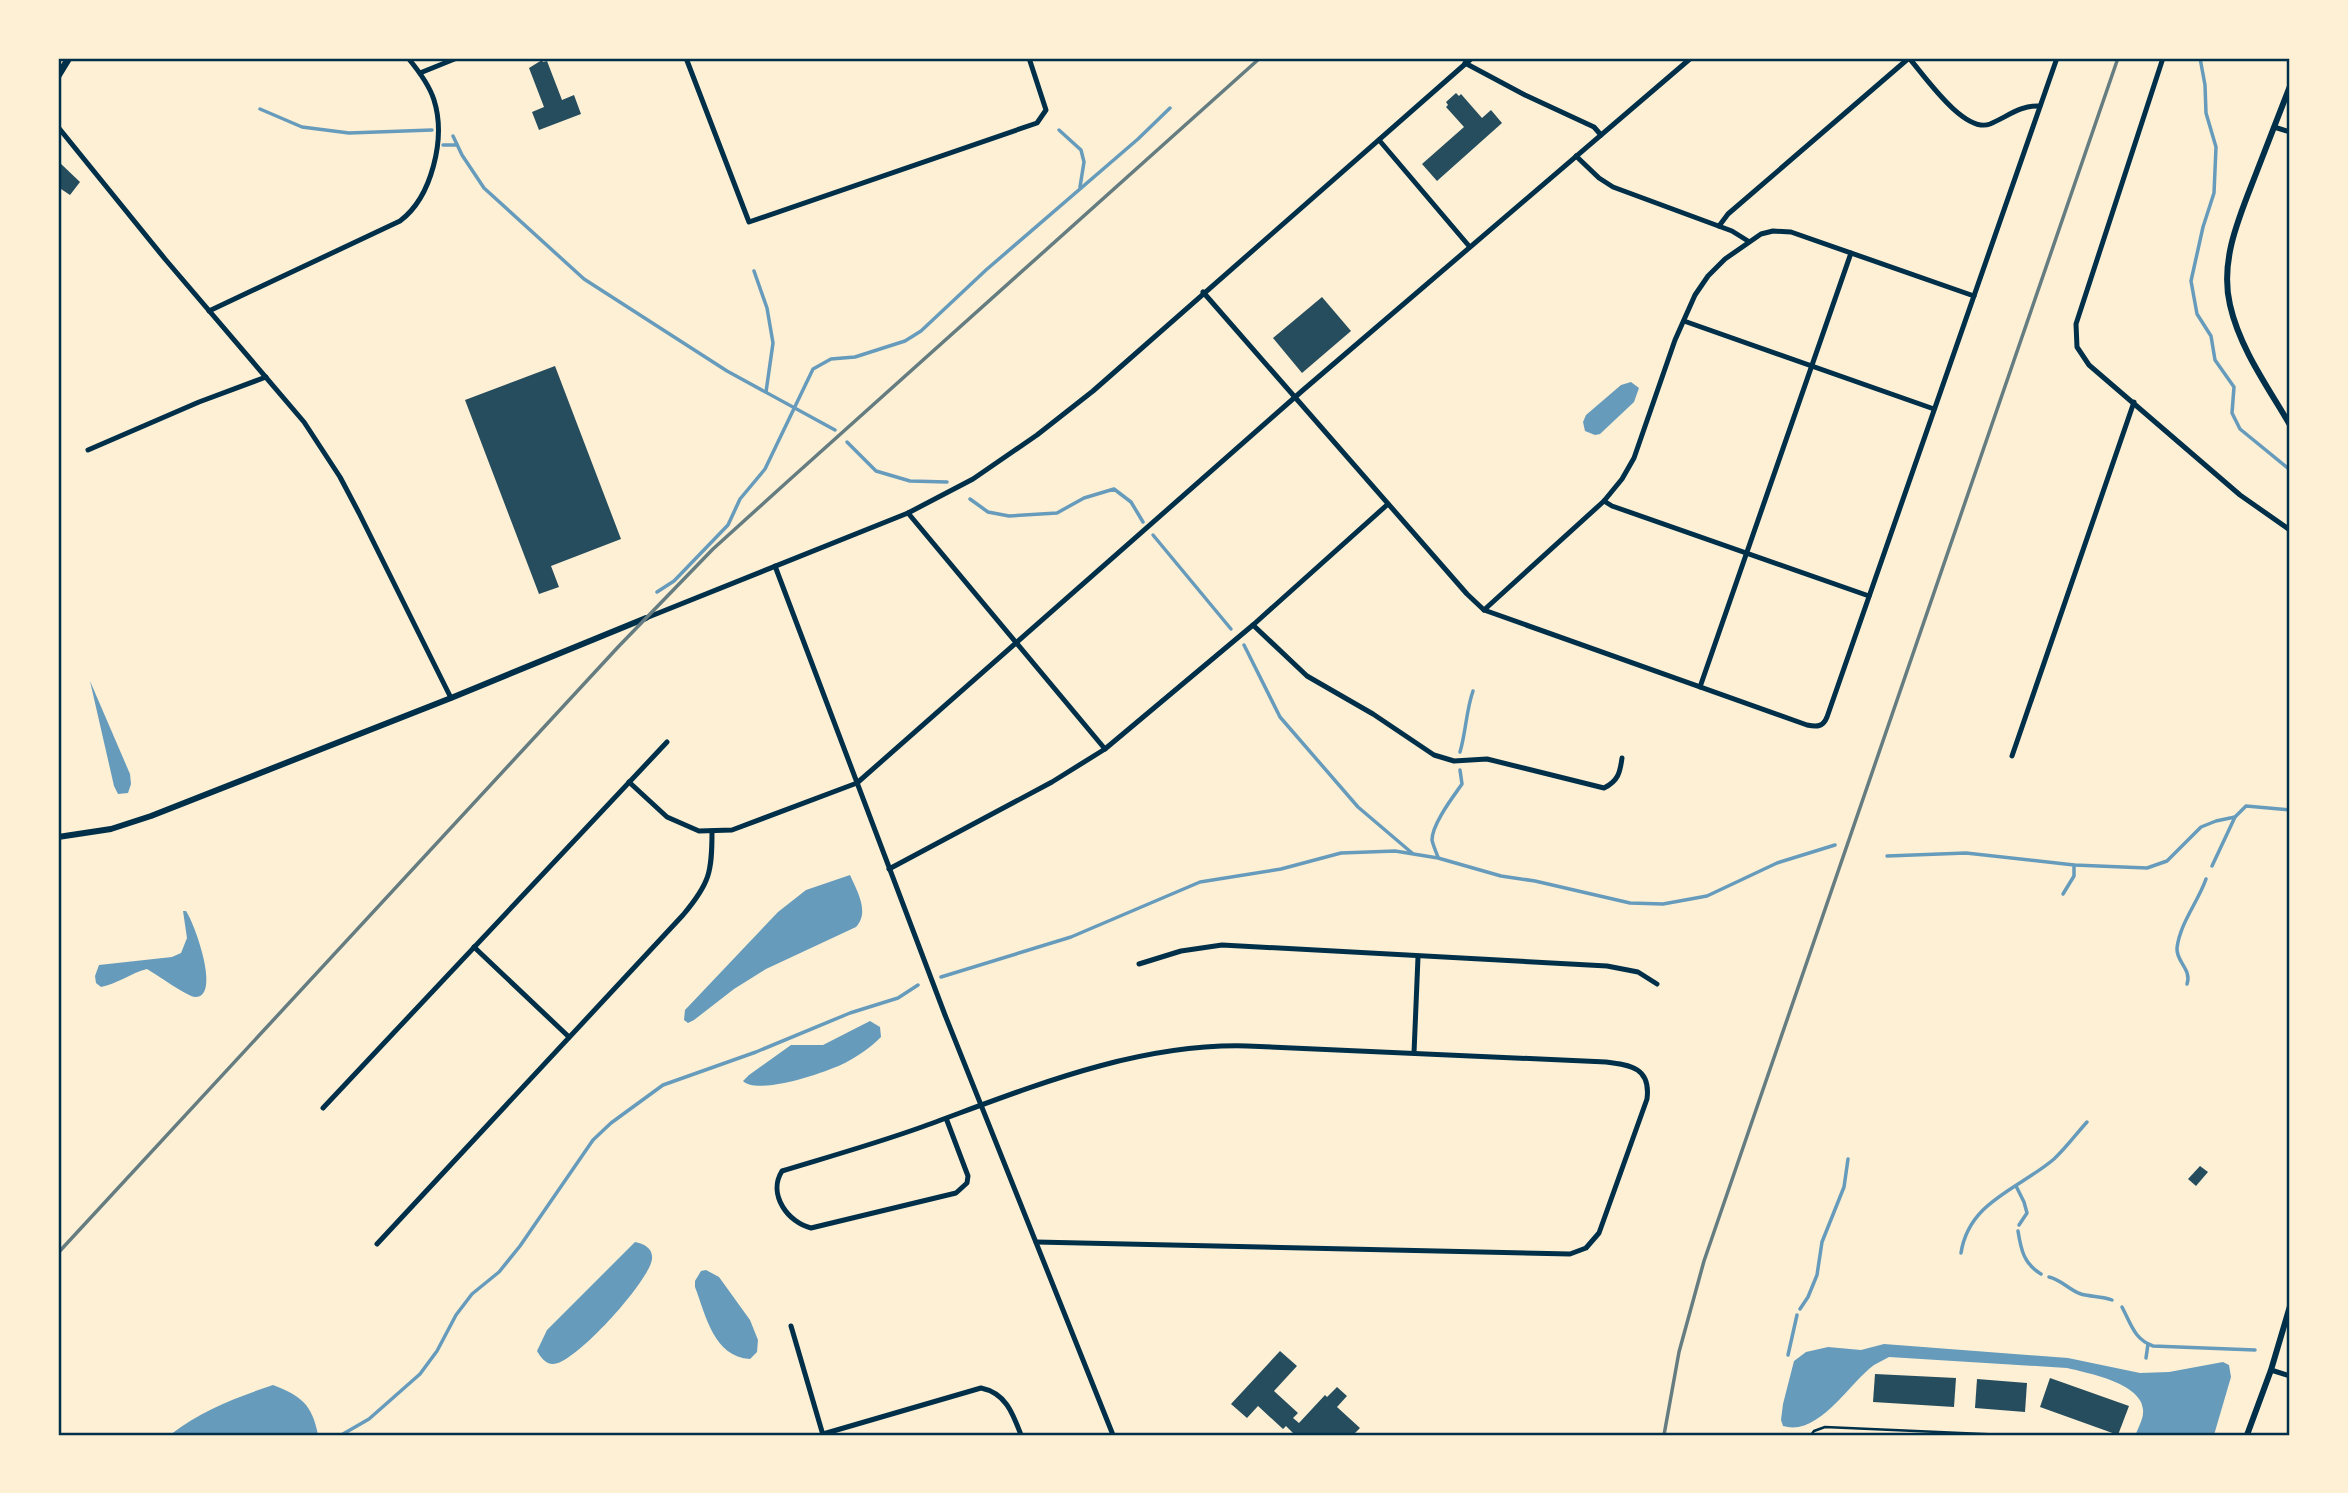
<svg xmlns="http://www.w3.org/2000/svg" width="2348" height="1493" viewBox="0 0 2348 1493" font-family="'Open Sans',sans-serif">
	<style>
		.water { fill: #669bbc }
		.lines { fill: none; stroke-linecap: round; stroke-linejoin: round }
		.stream { stroke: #669bbc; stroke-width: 3.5 }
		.building { fill: #264d5e }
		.service { stroke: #003049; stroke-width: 2.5 }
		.minor { stroke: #003049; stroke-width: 5 }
		.tertiary { stroke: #003049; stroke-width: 6 }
		.secondary { stroke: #003049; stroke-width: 7 }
		.rail { stroke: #657d81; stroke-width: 3.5 }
		.neatline { fill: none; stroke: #003049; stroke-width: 2.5 }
	</style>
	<rect width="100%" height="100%" fill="#fdf0d5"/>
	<!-- water -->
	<g class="water">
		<path d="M1631 382 1639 388 1634 402 1600 434 1595 435 1585 431 1583 422 1586 415 1621 385Z"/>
		<path d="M90 681 130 774 131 784 128 793 118 794 114 786Z"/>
		<path d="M850 875C857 891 870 912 856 927L766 969 734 989 694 1020 688 1023 684 1020 685 1010 778 912 806 890Z"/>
		<path d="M183 911H186C194 922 222 998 195 997 188 997 156 974 147 969 131 973 117 984 101 987L96 983 95 976 99 965 172 957 181 953 187 938Z"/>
		<path d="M870 1021 880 1027 881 1037C870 1048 858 1056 845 1063 827 1072 758 1096 743 1081L749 1075 791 1045H823Z"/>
		<path d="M635 1242C644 1244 653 1248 652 1259 650 1280 575 1364 553 1364 545 1364 540 1356 537 1351L547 1330Z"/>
		<path d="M706 1270 719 1277 750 1320 758 1340 757 1352 750 1359C714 1357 706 1316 695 1287V1281L701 1271Z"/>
		<path d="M1884 1344 2068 1358 2140 1373 2169 1372 2223 1362 2229 1365 2231 1377 2214 1435H2140L2136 1434C2138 1428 2143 1419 2143 1413 2146 1384 2088 1373 2067 1368L1889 1357C1884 1360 1879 1362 1874 1365 1850 1382 1819 1437 1783 1426L1781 1420 1783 1404 1794 1361 1806 1352 1828 1347 1861 1350Z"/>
		<path d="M273 1385C301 1396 312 1404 318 1435H170C202 1410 235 1398 273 1385Z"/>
	</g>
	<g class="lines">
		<!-- stream -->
		<g class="stream">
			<path d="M2200 58 2205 85 2206 113 2216 147 2214 193 2203 227 2191 281 2197 314 2211 336 2215 360 2234 387 2232 413 2240 429 2290 470"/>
			<path d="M260 109 302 127 349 133 432 130"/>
			<path d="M1059 130 1081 150 1084 162 1080 187"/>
			<path d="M453 136 462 155 484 188 584 279 727 371 835 430"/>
			<path d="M443 145H457"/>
			<path d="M754 271 767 308 773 343 766 392"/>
			<path d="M847 442 876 471 910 481 947 482"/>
			<path d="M970 499 988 512 1009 516 1057 513 1084 498 1114 489 1131 502 1143 522"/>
			<path d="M1153 535 1231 629"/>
			<path d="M657 592 674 581 728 525 740 499 765 469 813 369 831 359 855 357 905 341 921 331 986 270 1138 139 1170 108"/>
			<path d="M1244 645 1280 717 1358 807 1412 853"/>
			<path d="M1460 752C1466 732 1466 711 1473 691"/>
			<path d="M1887 856 1966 853 2074 865 2147 868 2167 861 2201 827 2216 821 2235 817 2246 806 2290 810"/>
			<path d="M1438 857C1436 852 1433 845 1432 840 1432 824 1453 797 1462 784L1460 770"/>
			<path d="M2212 866 2235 817"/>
			<path d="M2063 894 2074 876V865"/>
			<path d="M941 977 1071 937 1200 882 1281 869 1341 853 1395 851 1438 858 1501 876 1535 881 1630 903 1663 904 1707 896 1777 863 1835 845"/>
			<path d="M2187 984C2192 969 2176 962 2177 948 2180 923 2198 902 2206 879"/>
			<path d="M2016 1186 2024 1202 2027 1213 2019 1225"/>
			<path d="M2018 1231C2021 1250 2024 1264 2041 1274"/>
			<path d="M1961 1253C1969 1201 2019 1189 2054 1159 2066 1148 2076 1134 2087 1122"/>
			<path d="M2049 1277C2062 1280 2069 1290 2081 1294 2092 1297 2102 1296 2112 1300"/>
			<path d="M2122 1307C2131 1324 2134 1339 2153 1346L2255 1350"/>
			<path d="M1800 1309 1808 1297 1817 1275 1822 1242 1844 1187 1848 1159"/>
			<path d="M1788 1355 1797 1315"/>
			<path d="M2146 1358 2148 1344"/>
			<path d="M343 1434 369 1419 420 1374 437 1351 456 1315 472 1294 499 1272 520 1246 593 1140 611 1123 663 1085 756 1052 850 1013 898 998 918 985"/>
		</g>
	</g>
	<!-- building -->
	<g class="building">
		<path d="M542 60 543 62 547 61 562 100 574 95 581 114 539 130 532 112 544 107 529 68Z"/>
		<path d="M1456 93 1459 96 1461 94 1482 118 1491 110 1502 123 1437 181 1422 164 1464 127 1446 107 1448 105 1446 102Z"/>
		<path d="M58 161 80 182 70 195 58 187Z"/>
		<path d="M1322 297 1351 331 1302 373 1273 338Z"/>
		<path d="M555 366 621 539 551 566 559 587 539 594 465 400Z"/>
		<path d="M2200 1166 2208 1172 2196 1186 2188 1179Z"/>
		<path d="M1280 1351 1297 1366 1274 1391 1298 1413 1293 1418 1299 1423 1325 1395 1327 1397 1337 1387 1347 1396 1337 1407 1360 1428 1353 1435H1295L1286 1426 1283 1429 1258 1406 1247 1418 1231 1404Z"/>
		<path d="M1875 1374 1956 1378 1954 1407 1873 1402Z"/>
		<path d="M2050 1378 2129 1406 2118 1435 2040 1407Z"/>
		<path d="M1977 1379 2027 1383 2025 1412 1975 1408Z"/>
	</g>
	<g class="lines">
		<!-- service -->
		<path class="service" d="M1811 1435 1814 1431 1825 1427 2006 1435"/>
		<!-- minor -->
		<g class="minor">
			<path d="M686 58 749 222 1037 123 1046 110 1029 58"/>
			<path d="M1909 58C1924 75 1964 134 1990 124 2007 117 2020 105 2040 106"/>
			<path d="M2163 58 2076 324 2077 347 2089 365 2240 495 2290 530"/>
			<path d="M1465 63 1525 95 1594 127 1601 135"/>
			<path d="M420 73 457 58"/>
			<path d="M58 127 165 259 304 422 340 477 359 513 451 698"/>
			<path d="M2274 127 2290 132"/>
			<path d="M1379 140 1469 246"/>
			<path d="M1576 156 1599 178 1613 187 1732 231 1748 241"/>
			<path d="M1719 226 1728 214 1909 58"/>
			<path d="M1203 292 1467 594 1484 610 1807 725C1817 727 1823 727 1827 717L2057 58"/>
			<path d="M209 311 400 221C432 197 446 138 434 100 429 84 418 70 408 58"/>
			<path d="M1684 321 1934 409"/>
			<path d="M88 450 199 402 266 377"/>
			<path d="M1604 501 1612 506 1869 596"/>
			<path d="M908 513 1105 749"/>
			<path d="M775 566 945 1015 1113 1435"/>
			<path d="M1484 610 1604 501 1622 479 1634 458 1675 340 1695 295 1708 276 1725 259 1761 234 1773 231 1791 232 1974 296"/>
			<path d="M646 618 908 513 973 479 1037 435 1093 391 1472 58"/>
			<path d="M1253 625 1307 676 1373 714 1434 755 1454 761 1487 759 1604 788C1618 781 1620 773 1622 758"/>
			<path d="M1700 687 1851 253"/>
			<path d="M2012 756 2134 402"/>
			<path d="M629 782 667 817 699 831 732 830 857 783 1302 391 1691 58"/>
			<path d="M889 869 1052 782 1105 749 1253 625 1388 504"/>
			<path d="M474 947 569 1037"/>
			<path d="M1139 964 1181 951 1222 945 1607 966 1638 972 1657 984"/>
			<path d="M1414 1053 1418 957"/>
			<path d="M323 1108 667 742"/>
			<path d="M946 1118 968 1176 967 1183 956 1193 811 1228C789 1223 767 1195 782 1171 828 1157 874 1144 919 1128 1024 1090 1133 1043 1247 1046L1606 1062C1631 1065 1651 1068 1647 1099L1599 1233 1586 1248 1570 1254 1036 1242"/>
			<path d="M377 1244 683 915C710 883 712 872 712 831"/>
			<path d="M791 1326 823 1435"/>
			<path d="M2271 1370 2290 1376"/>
			<path d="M823 1434 981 1388C1006 1393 1013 1414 1021 1435"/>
		</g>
		<!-- tertiary -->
		<g class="tertiary">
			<path d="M2290 86C2279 114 2268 143 2257 171 2241 213 2219 259 2230 305 2240 349 2268 387 2290 425"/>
			<path d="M58 837 111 829 151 816 451 698 646 618"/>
			<path d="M2247 1435 2271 1370 2290 1306"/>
		</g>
		<!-- secondary -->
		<path class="secondary" d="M58 76 69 58"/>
		<!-- rail -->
		<g class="rail">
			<path d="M58 1253 619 646 713 549 787 482 1260 58"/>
			<path d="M1664 1435 1679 1352 1704 1261 2118 58"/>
		</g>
	</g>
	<!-- border -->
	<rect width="2348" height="1493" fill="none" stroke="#fdf0d5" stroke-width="119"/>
	<rect x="60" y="60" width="2228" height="1374" class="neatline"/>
</svg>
